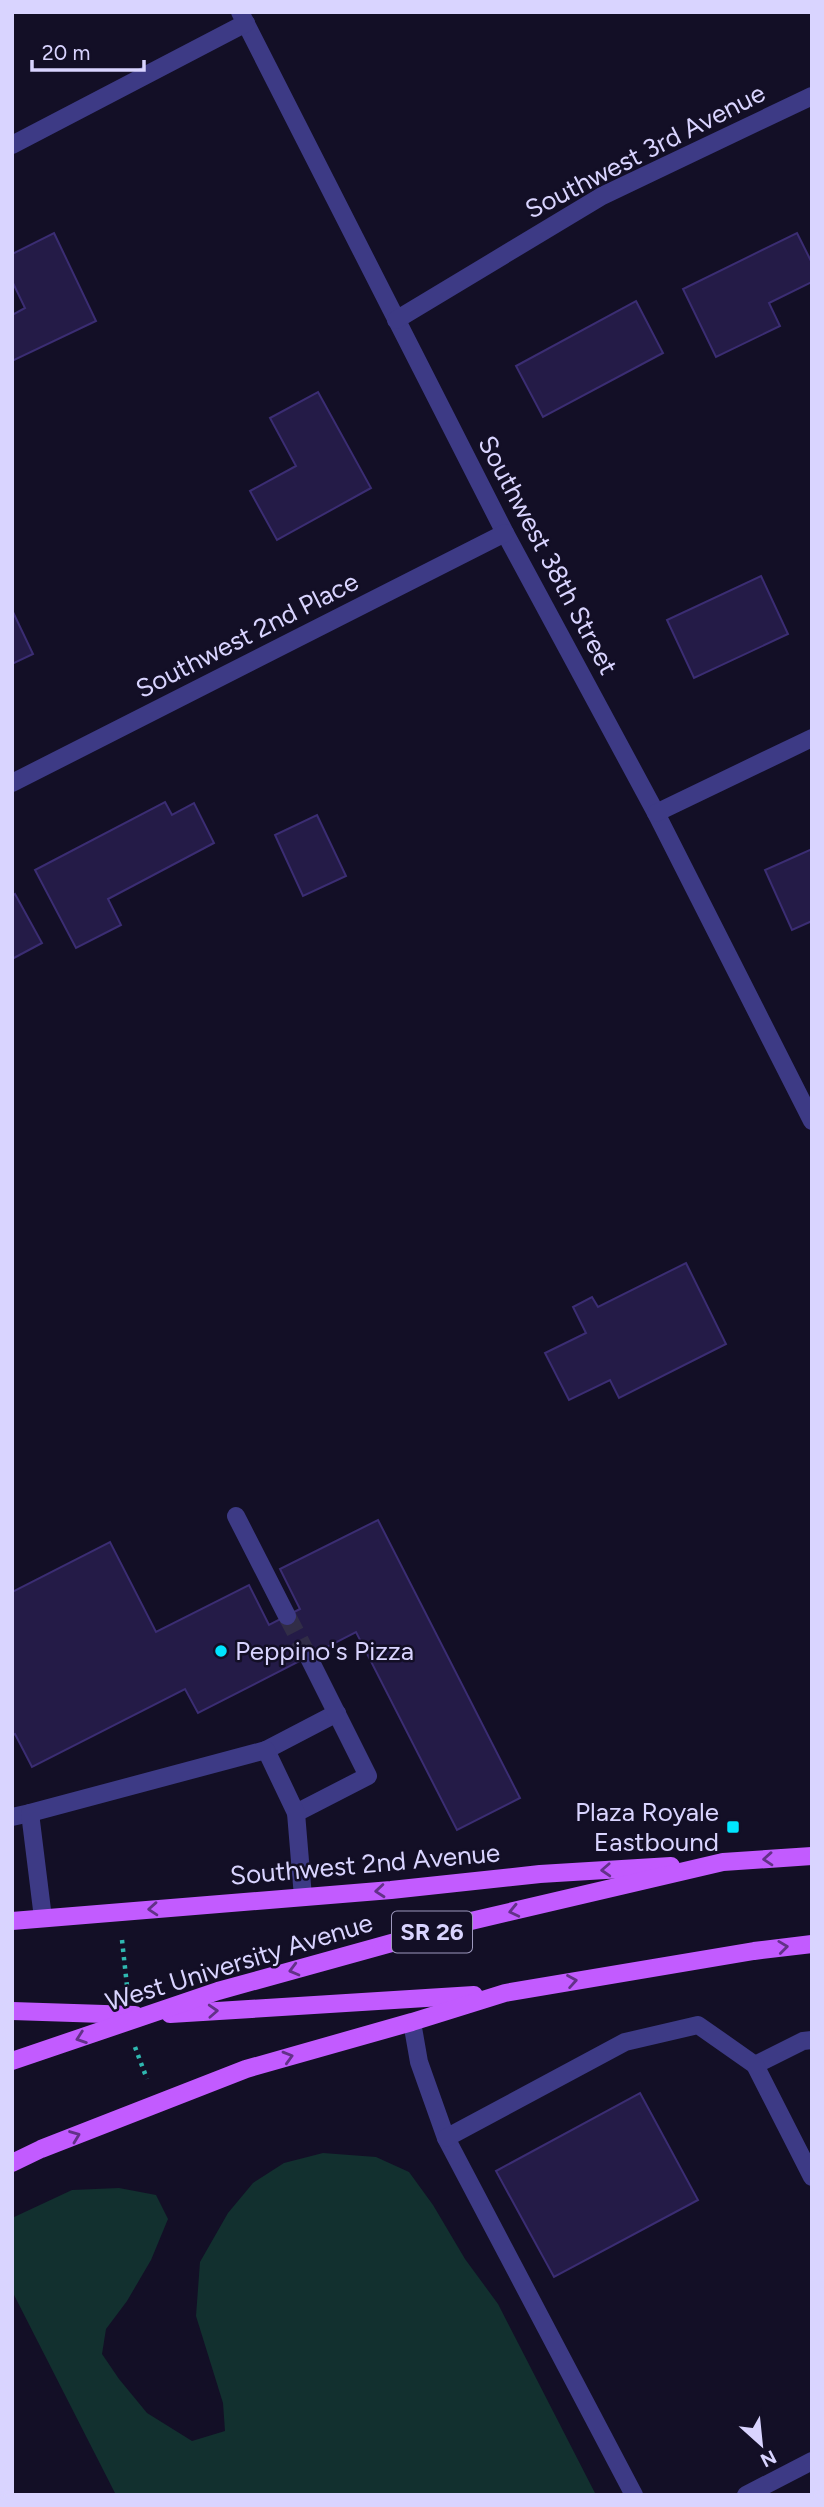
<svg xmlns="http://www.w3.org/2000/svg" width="824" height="2507" viewBox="0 0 824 2507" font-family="Figtree,sans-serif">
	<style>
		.green { fill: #12302f }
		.building { fill: #241b47; stroke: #3b2d73; stroke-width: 2 }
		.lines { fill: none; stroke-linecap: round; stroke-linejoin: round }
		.minor-tunnel { stroke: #312d47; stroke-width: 18; stroke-dasharray: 18 9; stroke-linecap: butt }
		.path { stroke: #2fb8b0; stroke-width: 4.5; stroke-dasharray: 3.5 5; stroke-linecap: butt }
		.minor { stroke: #3d3a85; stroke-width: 18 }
		.major { stroke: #c25bff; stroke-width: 18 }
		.oneway { stroke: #623188 }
		.poi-dot { fill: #00e5ff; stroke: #130f26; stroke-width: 2.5 }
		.labels { text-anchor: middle; stroke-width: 5; stroke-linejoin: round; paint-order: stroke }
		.shield { fill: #130f26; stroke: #9e99be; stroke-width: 2 }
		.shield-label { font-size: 24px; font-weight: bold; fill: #d9d4ff }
		.street-label { font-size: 26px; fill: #d9d4ff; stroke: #130f26 }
		.poi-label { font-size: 26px; fill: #d9d4ff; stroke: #130f26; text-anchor: start }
	</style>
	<rect width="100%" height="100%" fill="#130f26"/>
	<!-- green -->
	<path class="green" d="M323 2153 376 2157 409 2172 433 2205 465 2259 498 2304 596 2495H116L12 2291V2218L72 2190 119 2188 156 2195 168 2219 151 2260 127 2301 106 2329 102 2354 119 2379 147 2413 192 2441 225 2431 223 2403 196 2316 200 2262 228 2213 253 2183 284 2163Z"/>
	<!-- building -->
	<g class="building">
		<path d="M54 233 96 321 12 361V315L25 308 12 281V254Z"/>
		<path d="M797 233 812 263V282L769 303 780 326 716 357 683 289Z"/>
		<path d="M636 301 663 353 543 417 516 366Z"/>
		<path d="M318 392 371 488 277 540 250 491 296 466 270 418Z"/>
		<path d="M761 576 788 634 694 678 667 620Z"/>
		<path d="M12 610 33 654 12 664Z"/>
		<path d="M165 802 172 815 194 803 214 843 108 899 121 925 76 948 35 870Z"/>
		<path d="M317 815 346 876 303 896 275 835Z"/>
		<path d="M812 849V921L792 930 765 870Z"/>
		<path d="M15 894 42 943 12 959V896Z"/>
		<path d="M686 1263 726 1344 619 1398 610 1380 569 1400 545 1353 586 1333 573 1307 592 1297 598 1307Z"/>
		<path d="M378 1520 520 1798 457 1830 356 1632 198 1713 185 1689 32 1767 15 1734 12 1735V1592L110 1542 156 1632 249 1585 269 1625 300 1609 280 1569Z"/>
		<path d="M640 2093 698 2200 554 2277 496 2171Z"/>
	</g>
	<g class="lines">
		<!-- minor-tunnel -->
		<path class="minor-tunnel" d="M287 1616 308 1656"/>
		<!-- path -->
		<g class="path">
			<path d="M122 1940 127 1986"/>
			<path d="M135 2047 147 2079"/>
		</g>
		<!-- minor -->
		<g class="minor">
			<path d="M240 12 505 533 656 813 812 1121"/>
			<path d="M12 145 246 23"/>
			<path d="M396 320 602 196 812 96"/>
			<path d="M12 783 505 533"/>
			<path d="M656 813 812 738"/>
			<path d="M236 1516 287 1616"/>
			<path d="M266 1750 337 1713"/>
			<path d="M296 1813 368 1776 308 1656"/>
			<path d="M12 1817 30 1813"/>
			<path d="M43 1918 30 1813 266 1750 296 1813 303 1897"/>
			<path d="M412 2022 419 2062 446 2138 634 2495"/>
			<path d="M755 2065 803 2041 812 2040"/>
			<path d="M446 2138 625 2042 698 2025 755 2065 812 2177"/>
			<path d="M746 2495 812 2461"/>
		</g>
		<!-- major -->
		<g class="major">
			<path d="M12 1921 391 1890 540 1874 671 1866"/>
			<path d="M12 2011 135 2015"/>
			<path d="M170 2014 474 1995"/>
			<path d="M12 2061 218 1991 471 1921 723 1862 812 1856"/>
			<path d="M12 2163 41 2149 246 2069 412 2022 505 1993 754 1951 812 1944"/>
		</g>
	</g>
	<!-- one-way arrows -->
	<defs><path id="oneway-chevron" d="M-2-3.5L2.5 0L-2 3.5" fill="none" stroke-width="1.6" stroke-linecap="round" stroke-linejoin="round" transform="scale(1.75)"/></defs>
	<g class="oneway">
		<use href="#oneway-chevron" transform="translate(768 1859) rotate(176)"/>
		<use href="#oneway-chevron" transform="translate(606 1870) rotate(177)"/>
		<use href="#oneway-chevron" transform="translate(380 1891) rotate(175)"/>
		<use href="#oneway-chevron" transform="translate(153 1909) rotate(176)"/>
		<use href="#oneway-chevron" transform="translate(514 1911) rotate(167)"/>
		<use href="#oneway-chevron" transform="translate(783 1947) rotate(-7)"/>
		<use href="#oneway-chevron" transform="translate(294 1970) rotate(165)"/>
		<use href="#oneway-chevron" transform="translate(572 1981) rotate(-10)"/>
		<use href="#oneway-chevron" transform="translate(213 2011) rotate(-3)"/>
		<use href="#oneway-chevron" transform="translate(81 2038) rotate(161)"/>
		<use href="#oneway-chevron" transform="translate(288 2057) rotate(-16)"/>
		<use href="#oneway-chevron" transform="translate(75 2136) rotate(-21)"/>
	</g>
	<!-- markers -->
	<g class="poi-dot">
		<circle cx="221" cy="1651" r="7"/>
		<rect x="726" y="1820" width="14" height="14" rx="3.5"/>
	</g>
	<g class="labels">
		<!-- shield labels -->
		<rect class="shield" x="392" y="1911.5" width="80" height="41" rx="5"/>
		<g class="shield-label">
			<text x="432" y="1940">SR 26</text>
		</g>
		<!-- street labels -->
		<g class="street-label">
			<text transform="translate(645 151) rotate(-27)" y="9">Southwest 3rd Avenue</text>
			<text transform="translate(548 555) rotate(62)" y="9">Southwest 38th Street</text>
			<text transform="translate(247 635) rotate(-27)" y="9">Southwest 2nd Place</text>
			<text transform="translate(365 1864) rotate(-5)" y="9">Southwest 2nd Avenue</text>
			<text transform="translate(239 1962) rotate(-17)" y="9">West University Avenue</text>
		</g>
		<!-- poi labels -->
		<g class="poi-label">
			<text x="235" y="1660">Peppino's Pizza</text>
			<text x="719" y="1821" text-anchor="end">Plaza Royale<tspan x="719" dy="30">Eastbound</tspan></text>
		</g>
	</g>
	<!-- border -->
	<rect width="824" height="2507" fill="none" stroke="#d9d4ff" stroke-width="28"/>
	<!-- north arrow -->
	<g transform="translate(761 2444) rotate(153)" stroke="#130f26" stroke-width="5" paint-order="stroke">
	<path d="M0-5L12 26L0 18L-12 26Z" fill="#d9d4ff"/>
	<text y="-10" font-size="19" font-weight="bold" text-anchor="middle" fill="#d9d4ff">N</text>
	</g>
	<!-- scale -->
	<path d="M32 60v10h112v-10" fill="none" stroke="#d9d4ff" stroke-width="3.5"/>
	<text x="42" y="60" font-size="21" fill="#d9d4ff" stroke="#130f26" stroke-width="5" paint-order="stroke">20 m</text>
</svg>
